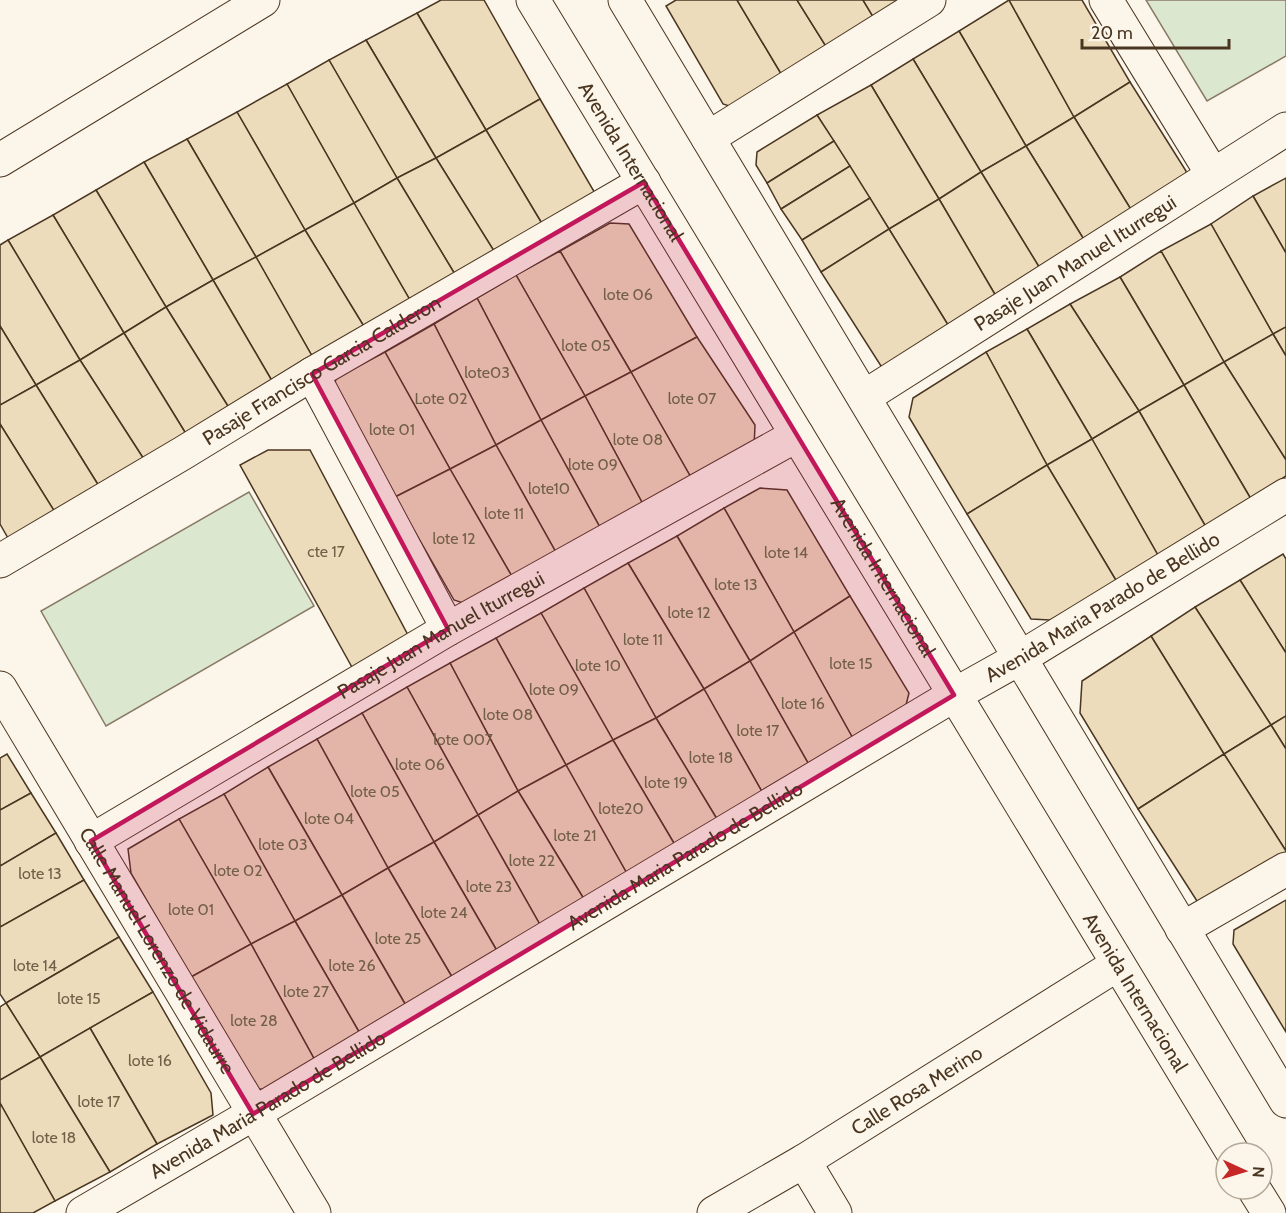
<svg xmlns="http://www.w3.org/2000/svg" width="1286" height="1213" viewBox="0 0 1286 1213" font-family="Cabin,sans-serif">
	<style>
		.green { fill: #dce7d0; stroke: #887966; stroke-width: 1.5 }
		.building { fill: #ecdcbc; stroke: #4a3520; stroke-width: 1.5 }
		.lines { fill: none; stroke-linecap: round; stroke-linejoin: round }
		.street-casing { stroke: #4a3520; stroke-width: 35 }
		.secondary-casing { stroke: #4a3520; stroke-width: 35 }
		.street { stroke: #fbf6e9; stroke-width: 33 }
		.secondary { stroke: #fbf6e9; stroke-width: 33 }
		.marked { fill: #c2185b; fill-opacity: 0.2; stroke: #c2185b; stroke-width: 4.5; stroke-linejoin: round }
		.labels { text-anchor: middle; stroke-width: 4.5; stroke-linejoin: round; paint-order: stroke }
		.number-label { font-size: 16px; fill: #725f47 }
		.street-label { font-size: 20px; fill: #4a3520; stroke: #fbf6e9 }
	</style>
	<rect width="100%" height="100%" fill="#fbf6e9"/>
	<!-- green -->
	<g class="green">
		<path d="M1146 0H1286V56L1207 101Z"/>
		<path d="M249 492 314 606 106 726 41 611Z"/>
	</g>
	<!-- building -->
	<g class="building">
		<path d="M441 0H484L540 99 486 130 417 13Z"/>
		<path d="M676 0H737L786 82 741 110 723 104 666 6Z"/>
		<path d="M737 0H797L832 56 786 82Z"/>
		<path d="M797 0H863L878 25 832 56Z"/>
		<path d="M863 0H918L878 25Z"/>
		<path d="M1009 0 1074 117 1026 146 959 31Z"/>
		<path d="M1009 0H1082L1130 82 1074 117Z"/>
		<path d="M417 13 486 130 436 158 366 40Z"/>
		<path d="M959 31 1026 146 981 172 913 59Z"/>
		<path d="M366 40 436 158 397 178 329 60Z"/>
		<path d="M913 59 981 172 939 199 871 85Z"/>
		<path d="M329 60 397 178 354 203 287 84Z"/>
		<path d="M1130 82 1186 171 1185 184 1135 216 1074 117Z"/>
		<path d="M287 84 354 203 305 230 237 112Z"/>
		<path d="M871 85 939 199 889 229 817 115Z"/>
		<path d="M540 99 599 200 547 232 486 130Z"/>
		<path d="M237 112 305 230 256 257 187 139Z"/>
		<path d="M817 115 834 141 767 183 756 165 757 152Z"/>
		<path d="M1074 117 1135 216 1088 246 1026 146Z"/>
		<path d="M486 130 547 232 499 259 436 158Z"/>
		<path d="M187 139 256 257 213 280 144 162Z"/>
		<path d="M834 141 850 166 781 209 767 183Z"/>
		<path d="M1026 146 1088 246 1044 275 981 172Z"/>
		<path d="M436 158 499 259 459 281 397 178Z"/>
		<path d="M144 162 213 280 166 307 96 190Z"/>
		<path d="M850 166 870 198 802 240 781 209Z"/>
		<path d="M981 172 1044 275 1000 303 939 199Z"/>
		<path d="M397 178 459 281 414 307 354 203Z"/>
		<path d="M1286 178V253L1253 196Z"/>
		<path d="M96 190 166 307 124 333 53 215Z"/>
		<path d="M1253 196 1286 253V327L1273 334 1211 224Z"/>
		<path d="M870 198 889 229 821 272 802 240Z"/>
		<path d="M939 199 1000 303 953 333 889 229Z"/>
		<path d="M354 203 414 307 368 333 305 230Z"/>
		<path d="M53 215 124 333 80 360 8 240Z"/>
		<path d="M610 223 629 224 697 337 631 372 560 251Z"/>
		<path d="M1211 224 1273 334 1224 362 1161 251Z"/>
		<path d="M889 229 953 333 896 366H881L821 272Z"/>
		<path d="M305 230 368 333 316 363 256 257Z"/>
		<path d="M8 240 80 360 36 385 0 326V245Z"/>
		<path d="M560 251 631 372 585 396 516 275Z"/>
		<path d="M1161 251 1224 362 1184 385 1120 277Z"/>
		<path d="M256 257 316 363 275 386 213 280Z"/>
		<path d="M516 275 585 396 541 420 477 298Z"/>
		<path d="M1120 277 1184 385 1139 411 1070 304Z"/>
		<path d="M213 280 275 386 231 411 166 307Z"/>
		<path d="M477 298 541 420 496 445 434 324Z"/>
		<path d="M1070 304 1139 411 1092 439 1027 329Z"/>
		<path d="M166 307 231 411 188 437 124 333Z"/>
		<path d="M434 324 496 445 450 469 385 352Z"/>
		<path d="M0 326 36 385 0 405Z"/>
		<path d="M1286 327V356L1273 334Z"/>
		<path d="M1027 329 1092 439 1047 465 986 352Z"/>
		<path d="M124 333 188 437 147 464 80 360Z"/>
		<path d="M1273 334 1286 356V460L1224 362Z"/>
		<path d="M697 337 755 425 754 448 693 481 631 372Z"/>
		<path d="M385 352 450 469 395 497 334 389 336 378Z"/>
		<path d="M986 352 1047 465 967 514 909 417 913 398Z"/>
		<path d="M80 360 147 464 102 491 36 385Z"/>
		<path d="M1224 362 1286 460V476L1251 499 1184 385Z"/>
		<path d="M631 372 693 481 645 508 585 396Z"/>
		<path d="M36 385 102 491 58 517 0 424V405Z"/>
		<path d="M1184 385 1251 499 1206 527 1139 411Z"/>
		<path d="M585 396 645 508 602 531 541 420Z"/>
		<path d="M1139 411 1206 527 1159 557 1092 439Z"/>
		<path d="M541 420 602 531 558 556 496 445Z"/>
		<path d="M0 424 58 517 12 545 0 524Z"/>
		<path d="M1092 439 1159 557 1117 582 1047 465Z"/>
		<path d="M496 445 558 556 514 580 450 469Z"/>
		<path d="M268 450H310L409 637 353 669 240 465Z"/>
		<path d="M1047 465 1117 582 1050 620 1031 619 967 514Z"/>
		<path d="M450 469 514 580 469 605 454 600 395 497Z"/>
		<path d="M760 488 787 490 850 596 794 632 724 508Z"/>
		<path d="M724 508 794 632 750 661 677 536Z"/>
		<path d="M677 536 750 661 704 689 628 563Z"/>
		<path d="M1283 554 1286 559V653L1240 580Z"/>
		<path d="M628 563 704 689 656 718 584 588Z"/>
		<path d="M1240 580 1286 653V716L1271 725 1195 607Z"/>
		<path d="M584 588 656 718 613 740 541 613Z"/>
		<path d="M850 596 909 693 904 713 856 744 794 632Z"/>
		<path d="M1195 607 1271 725 1224 754 1151 636Z"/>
		<path d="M541 613 613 740 566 765 496 638Z"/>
		<path d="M794 632 856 744 812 770 750 661Z"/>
		<path d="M1151 636 1224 754 1138 809 1080 713 1082 681Z"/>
		<path d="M496 638 566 765 518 791 450 663Z"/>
		<path d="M750 661 812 770 765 797 704 689Z"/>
		<path d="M450 663 518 791 478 815 407 687Z"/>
		<path d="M407 687 478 815 434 842 362 713Z"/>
		<path d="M704 689 765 797 720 824 656 718Z"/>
		<path d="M362 713 434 842 388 868 317 739Z"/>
		<path d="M1286 716V749L1271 725Z"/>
		<path d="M656 718 720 824 678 850 613 740Z"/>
		<path d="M1271 725 1286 749V851L1224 754Z"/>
		<path d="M317 739 388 868 342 895 268 767Z"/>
		<path d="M613 740 678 850 630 879 566 765Z"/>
		<path d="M7 754 31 793 0 810V758Z"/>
		<path d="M1224 754 1286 851V865L1218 904 1197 901 1138 809Z"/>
		<path d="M566 765 630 879 587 904 518 791Z"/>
		<path d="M268 767 342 895 295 921 224 794Z"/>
		<path d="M518 791 587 904 543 930 478 815Z"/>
		<path d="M31 793 56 833 0 866V810Z"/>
		<path d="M224 794 295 921 251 944 179 819Z"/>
		<path d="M478 815 543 930 500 956 434 842Z"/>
		<path d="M179 819 251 944 191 977 131 873 128 849Z"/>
		<path d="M56 833 84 880 0 927V866Z"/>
		<path d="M434 842 500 956 455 982 388 868Z"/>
		<path d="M388 868 455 982 408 1009 342 895Z"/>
		<path d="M84 880 119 937 6 1003 0 994V927Z"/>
		<path d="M342 895 408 1009 362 1037 295 921Z"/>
		<path d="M1286 900V1032L1233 944 1234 930Z"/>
		<path d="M295 921 362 1037 317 1064 251 944Z"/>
		<path d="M119 937 153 992 40 1057 6 1003Z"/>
		<path d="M251 944 317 1064 267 1091 250 1086 191 977Z"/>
		<path d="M153 992 211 1093 213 1115 157 1144 90 1028Z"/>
		<path d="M6 1003 40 1057 0 1080V1007Z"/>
		<path d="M90 1028 157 1144 110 1172 40 1057Z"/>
		<path d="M40 1057 110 1172 55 1201 0 1103V1080Z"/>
		<path d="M0 1103 55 1201 33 1213H0Z"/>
	</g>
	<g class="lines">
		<defs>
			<g id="street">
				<path d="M1106 0 1213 175"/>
				<path d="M708 138 929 0"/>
				<path d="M312 374 448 629"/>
				<path id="s1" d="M864 397 1286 129"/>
				<path id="s2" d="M0 561 183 453 312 374 644 182"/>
				<path id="s3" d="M0 688 314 1213"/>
				<path id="s4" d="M91 841 448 629 797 435"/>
				<path d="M1182 929 1286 869"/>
				<path d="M804 1161 835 1213"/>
				<path id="s5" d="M83 1213 253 1114 954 695 1020 658 1286 495"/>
				<path id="s6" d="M714 1213 804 1161 1118 964"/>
			</g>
			<g id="secondary">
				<path id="s7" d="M533 0 1233 1153"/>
				<path d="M625 0 1286 1101"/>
				<path d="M0 160 263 0"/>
				<path d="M1254 1189 1269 1213"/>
			</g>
		</defs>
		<!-- street casing -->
		<use href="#street" class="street-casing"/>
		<!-- secondary casing -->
		<use href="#secondary" class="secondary-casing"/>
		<!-- street -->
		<use href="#street" class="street"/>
		<!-- secondary -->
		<use href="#secondary" class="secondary"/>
	</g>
	<!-- marked area -->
	<path class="marked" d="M644 182 954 695 253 1114 91 841 448 629 312 374Z"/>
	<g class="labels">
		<!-- number labels -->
		<g class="number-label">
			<text x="628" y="300">lote 06</text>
			<text x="586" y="351">lote 05</text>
			<text x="487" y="378">lote03</text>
			<text x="441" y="404">Lote 02</text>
			<text x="692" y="404">lote 07</text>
			<text x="392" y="435">lote 01</text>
			<text x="638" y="445">lote 08</text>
			<text x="593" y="470">lote 09</text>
			<text x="549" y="494">lote10</text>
			<text x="504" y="519">lote 11</text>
			<text x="454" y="544">lote 12</text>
			<text x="326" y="557">cte 17</text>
			<text x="786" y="558">lote 14</text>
			<text x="736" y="590">lote 13</text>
			<text x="689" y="618">lote 12</text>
			<text x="643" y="645">lote 11</text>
			<text x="851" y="669">lote 15</text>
			<text x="598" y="671">lote 10</text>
			<text x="554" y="695">lote 09</text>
			<text x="803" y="709">lote 16</text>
			<text x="508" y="720">lote 08</text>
			<text x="758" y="736">lote 17</text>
			<text x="463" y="745">lote 007</text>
			<text x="711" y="763">lote 18</text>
			<text x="420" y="770">lote 06</text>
			<text x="666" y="788">lote 19</text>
			<text x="375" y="797">lote 05</text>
			<text x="621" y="814">lote20</text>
			<text x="329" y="824">lote 04</text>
			<text x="575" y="841">lote 21</text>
			<text x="283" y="850">lote 03</text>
			<text x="532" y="866">lote 22</text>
			<text x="238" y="876">lote 02</text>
			<text x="40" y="879">lote 13</text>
			<text x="489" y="892">lote 23</text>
			<text x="191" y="915">lote 01</text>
			<text x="444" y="918">lote 24</text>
			<text x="398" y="944">lote 25</text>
			<text x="35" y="971">lote 14</text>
			<text x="352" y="971">lote 26</text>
			<text x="306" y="997">lote 27</text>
			<text x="79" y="1004">lote 15</text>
			<text x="254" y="1026">lote 28</text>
			<text x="150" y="1066">lote 16</text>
			<text x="99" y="1107">lote 17</text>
			<text x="54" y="1143">lote 18</text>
		</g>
		<!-- street labels -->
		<g class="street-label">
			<text dy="7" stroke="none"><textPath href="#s7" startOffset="189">Avenida Internacional</textPath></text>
			<text dy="7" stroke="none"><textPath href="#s1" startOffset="250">Pasaje Juan Manuel Iturregui</textPath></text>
			<text dy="7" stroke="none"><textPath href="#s2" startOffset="374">Pasaje Francisco Garcia Calderon</textPath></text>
			<text dy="7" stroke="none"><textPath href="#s7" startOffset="675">Avenida Internacional</textPath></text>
			<text dy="7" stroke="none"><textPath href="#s5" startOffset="1186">Avenida Maria Parado de Bellido</textPath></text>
			<text dy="7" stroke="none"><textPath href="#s4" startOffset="406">Pasaje Juan Manuel Iturregui</textPath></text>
			<text dy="7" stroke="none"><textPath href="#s5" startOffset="700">Avenida Maria Parado de Bellido</textPath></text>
			<text dy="7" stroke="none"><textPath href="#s3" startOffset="306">Calle Manuel Lorenzo de Vidaurre</textPath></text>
			<text dy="7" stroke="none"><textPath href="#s7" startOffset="1161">Avenida Internacional</textPath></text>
			<text dy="7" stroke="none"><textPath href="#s6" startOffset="237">Calle Rosa Merino</textPath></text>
			<text dy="7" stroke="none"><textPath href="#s5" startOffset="214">Avenida Maria Parado de Bellido</textPath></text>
		</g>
	</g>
	<!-- north arrow -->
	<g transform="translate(1244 1171) rotate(94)"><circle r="28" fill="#fbf6e9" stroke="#b4a999" stroke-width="1.5"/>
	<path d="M0-4.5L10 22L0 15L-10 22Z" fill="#c62828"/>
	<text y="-9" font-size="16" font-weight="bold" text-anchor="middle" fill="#4a3520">N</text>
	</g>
	<!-- scale -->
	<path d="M1082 39v9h147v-9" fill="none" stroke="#4a3520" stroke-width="3"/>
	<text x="1091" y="39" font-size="18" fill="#4a3520" stroke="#fbf6e9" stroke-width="4.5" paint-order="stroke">20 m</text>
</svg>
